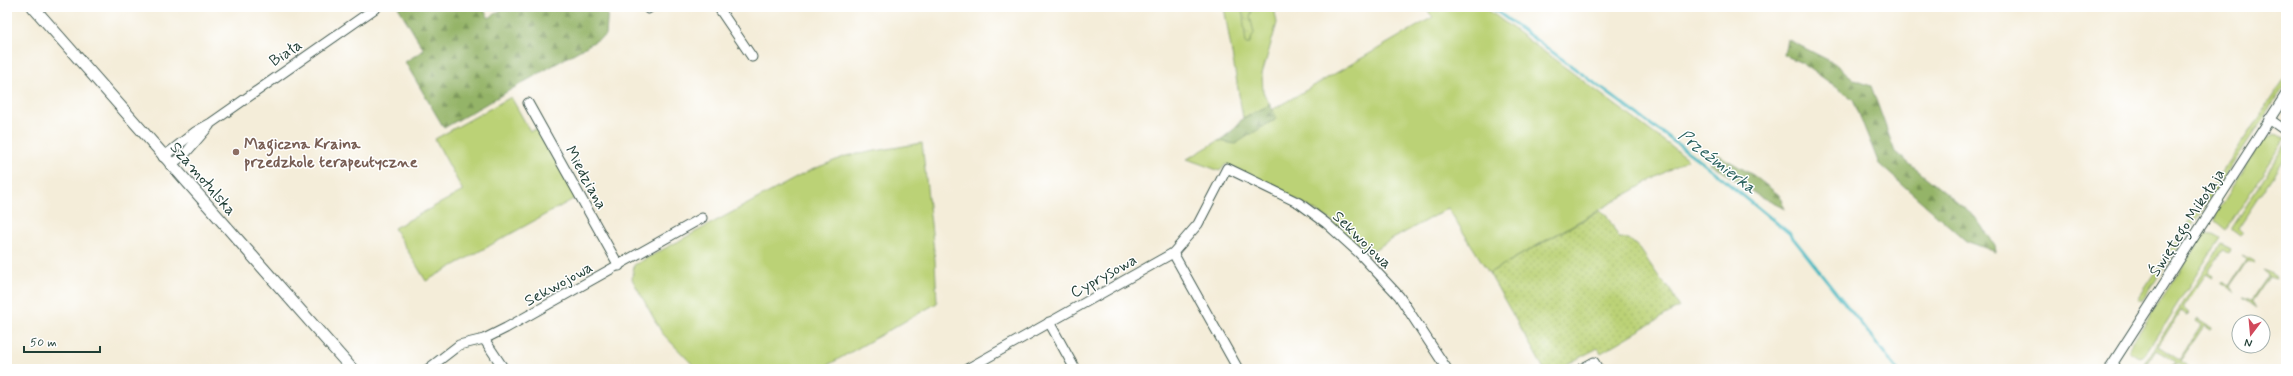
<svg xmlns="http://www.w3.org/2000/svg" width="2293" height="376" viewBox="0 0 2293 376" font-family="Mynerve,sans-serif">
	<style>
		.green { fill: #bbd276; stroke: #6d8855 }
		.forest { fill: url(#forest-firs); stroke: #5a784e }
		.wetland { fill: url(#wetland-marsh); stroke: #6d8855 }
		.park { fill: url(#park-dots); stroke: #6d8855 }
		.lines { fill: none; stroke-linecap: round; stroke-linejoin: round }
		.stream { stroke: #48b7bf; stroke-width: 3 }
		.minor-casing { stroke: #3f574d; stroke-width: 11 }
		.tertiary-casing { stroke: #3f574d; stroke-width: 13 }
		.minor { stroke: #fff; stroke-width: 9 }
		.tertiary { stroke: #fff; stroke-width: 11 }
		.education-dot { fill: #8d6e63; stroke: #fff; stroke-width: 1.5 }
		.labels { text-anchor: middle; stroke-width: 3; stroke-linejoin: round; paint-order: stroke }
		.street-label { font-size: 16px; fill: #1f3d34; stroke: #fff }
		.education-label { font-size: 16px; font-weight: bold; fill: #785e54; stroke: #fff; text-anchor: start }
		.water-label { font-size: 17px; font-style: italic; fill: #2b625e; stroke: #fff }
	</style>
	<defs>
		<pattern id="forest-firs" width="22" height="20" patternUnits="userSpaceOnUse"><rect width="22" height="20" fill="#94b467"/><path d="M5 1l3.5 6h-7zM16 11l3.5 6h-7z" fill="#789456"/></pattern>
		<pattern id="wetland-marsh" width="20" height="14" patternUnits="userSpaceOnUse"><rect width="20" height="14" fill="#bbd276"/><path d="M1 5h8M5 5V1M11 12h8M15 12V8" fill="none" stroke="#a0b567"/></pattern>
		<pattern id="park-dots" width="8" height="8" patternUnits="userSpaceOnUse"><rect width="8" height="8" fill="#bbd276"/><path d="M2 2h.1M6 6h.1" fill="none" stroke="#a0b567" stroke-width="1.8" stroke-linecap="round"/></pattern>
	</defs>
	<rect width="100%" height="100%" fill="#fff"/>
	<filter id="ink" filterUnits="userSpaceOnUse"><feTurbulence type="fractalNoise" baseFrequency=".025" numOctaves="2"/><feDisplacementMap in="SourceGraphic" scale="8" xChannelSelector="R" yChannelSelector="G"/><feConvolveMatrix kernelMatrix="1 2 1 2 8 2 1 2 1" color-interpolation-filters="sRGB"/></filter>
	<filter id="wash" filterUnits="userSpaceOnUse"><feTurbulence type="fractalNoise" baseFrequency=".012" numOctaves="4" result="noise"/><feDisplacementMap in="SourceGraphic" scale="16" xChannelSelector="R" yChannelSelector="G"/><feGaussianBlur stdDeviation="0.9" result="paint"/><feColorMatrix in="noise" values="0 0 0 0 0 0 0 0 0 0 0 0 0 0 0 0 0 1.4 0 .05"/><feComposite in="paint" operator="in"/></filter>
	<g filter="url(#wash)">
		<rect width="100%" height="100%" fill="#f4edd9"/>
		<!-- green -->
		<g class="green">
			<path d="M1224 7H1274L1277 23 1262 74 1263 92 1270 105 1243 118Z"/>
			<path d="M1423 7H1484L1688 159 1489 273 1448 208 1366 254 1329 219 1267 182 1226 164 1220 171 1187 159 1433 17Z"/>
			<path d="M2286 76V84L2142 301 2138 299Z"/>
			<path d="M511 97 530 131 537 129 577 197 426 281 394 228 463 191 435 139Z"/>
			<path d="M2274 135 2286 138 2226 230 2215 221 2216 214 2262 141Z"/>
			<path d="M922 143 935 260 937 303 821 369H697L662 333 632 279 634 265 809 171 846 156Z"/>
			<path d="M2286 144V160L2284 159 2238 228 2243 233 2240 236 2232 230V228Z"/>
			<path d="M2205 233 2213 234 2220 238 2143 357 2140 358 2129 351 2130 346Z"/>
			<path d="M2221 244 2231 249 2229 254 2223 250 2208 272 2214 276 2213 278 2206 274 2183 308 2189 313 2187 315 2181 311 2158 346 2179 360 2202 325 2196 321 2197 319 2211 328 2210 330 2204 326 2180 361 2191 369H2186L2178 364 2172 369 2176 362 2156 349 2143 369H2141Z"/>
			<path d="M2241 255 2253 261 2254 264 2247 261 2230 286 2235 292 2221 283 2222 282 2229 286 2246 260Z"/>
			<path d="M2264 270 2275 276 2276 279 2269 277 2252 302 2257 308 2243 298 2251 301 2268 276Z"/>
		</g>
		<!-- forest -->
		<g class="forest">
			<path d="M398 7H482L489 18 505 7H608L606 35 444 128 405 62 424 50Z"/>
			<path d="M1787 39 1834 63 1855 80 1871 86 1895 152 1975 217 1995 245 1996 252 1966 241 1879 164 1853 99 1802 63 1784 55Z"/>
			<path d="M1270 105 1277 118 1235 144 1219 141 1233 130 1243 118Z"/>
			<path d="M1717 154 1753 175 1779 195 1785 209 1757 195 1710 163Z"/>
		</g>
		<!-- wetland -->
		<path class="wetland" d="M1242 7H1254L1250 16 1254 33 1249 44H1246Z"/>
		<!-- park -->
		<path class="park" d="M1599 211 1606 214 1619 238 1629 239 1640 249 1661 280 1670 289 1679 307 1601 353 1598 348 1558 369H1544L1489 273Z"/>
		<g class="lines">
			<!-- stream -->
			<path class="stream" d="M1491 7 1703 163 1789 233 1897 369"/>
		</g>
	</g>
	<g filter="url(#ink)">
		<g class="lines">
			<defs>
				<g id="minor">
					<path d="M718 7 752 57"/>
					<path d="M648 9 651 7"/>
					<path d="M528 103 619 266"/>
					<path d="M2269 119 2286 131"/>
					<path d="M163 157 195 132 211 123 377 7"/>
					<path d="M170 165 184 155 209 126"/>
					<path d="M1173 253 1238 369"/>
					<path d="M1049 322 1075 369"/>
					<path d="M484 339 504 369"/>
					<path d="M2111 366 2286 94"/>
					<path d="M428 369 459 345 484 339 506 328 702 218"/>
					<path d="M967 369 1173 253 1198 224 1227 168 1299 203 1326 223 1359 253 1399 296 1447 369"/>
					<path d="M1581 369 1594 362 1598 369"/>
				</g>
				<path id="tertiary" d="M33 7 352 369"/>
			</defs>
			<!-- minor casing -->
			<use href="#minor" class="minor-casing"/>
			<!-- tertiary casing -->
			<use href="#tertiary" class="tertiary-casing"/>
			<!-- minor -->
			<use href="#minor" class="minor"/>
			<!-- tertiary -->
			<use href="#tertiary" class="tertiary"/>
		</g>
	</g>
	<!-- markers -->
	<circle class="education-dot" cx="236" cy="152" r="4"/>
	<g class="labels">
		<!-- street labels -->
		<g class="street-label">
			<text transform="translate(285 52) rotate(-34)" y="6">Biała</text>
			<text transform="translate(587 177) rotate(61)" y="6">Miedziana</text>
			<text transform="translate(204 178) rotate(49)" y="6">Szamotulska</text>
			<text transform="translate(2186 222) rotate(-57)" y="6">Świętego Mikołaja</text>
			<text transform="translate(1363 239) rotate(44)" y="6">Sekwojowa</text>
			<text transform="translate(1103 275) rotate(-29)" y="6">Cyprysowa</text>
			<text transform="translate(558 283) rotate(-29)" y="6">Sekwojowa</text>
		</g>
		<!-- education labels -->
		<g class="education-label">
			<text x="244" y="149">Magiczna Kraina<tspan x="244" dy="18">przedzkole terapeutyczne</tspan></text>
		</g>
		<!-- water labels -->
		<g class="water-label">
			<text transform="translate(1718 161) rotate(38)" y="6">Przeźmierka</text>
		</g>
	</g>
	<!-- margin -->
	<rect width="2293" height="376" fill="none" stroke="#fff" stroke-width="24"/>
	<!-- north arrow -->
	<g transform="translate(2251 334) rotate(196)"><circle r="19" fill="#ffffff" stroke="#a5b1ae"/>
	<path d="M0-3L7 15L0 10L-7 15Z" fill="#d1495b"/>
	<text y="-6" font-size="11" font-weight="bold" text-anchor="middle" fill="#1f3d34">N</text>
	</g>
	<!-- scale -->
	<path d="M24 346v6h76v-6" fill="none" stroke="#1f3d34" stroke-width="2"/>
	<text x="30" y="346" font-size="12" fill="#1f3d34" stroke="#ffffff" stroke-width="3" paint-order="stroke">50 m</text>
</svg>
